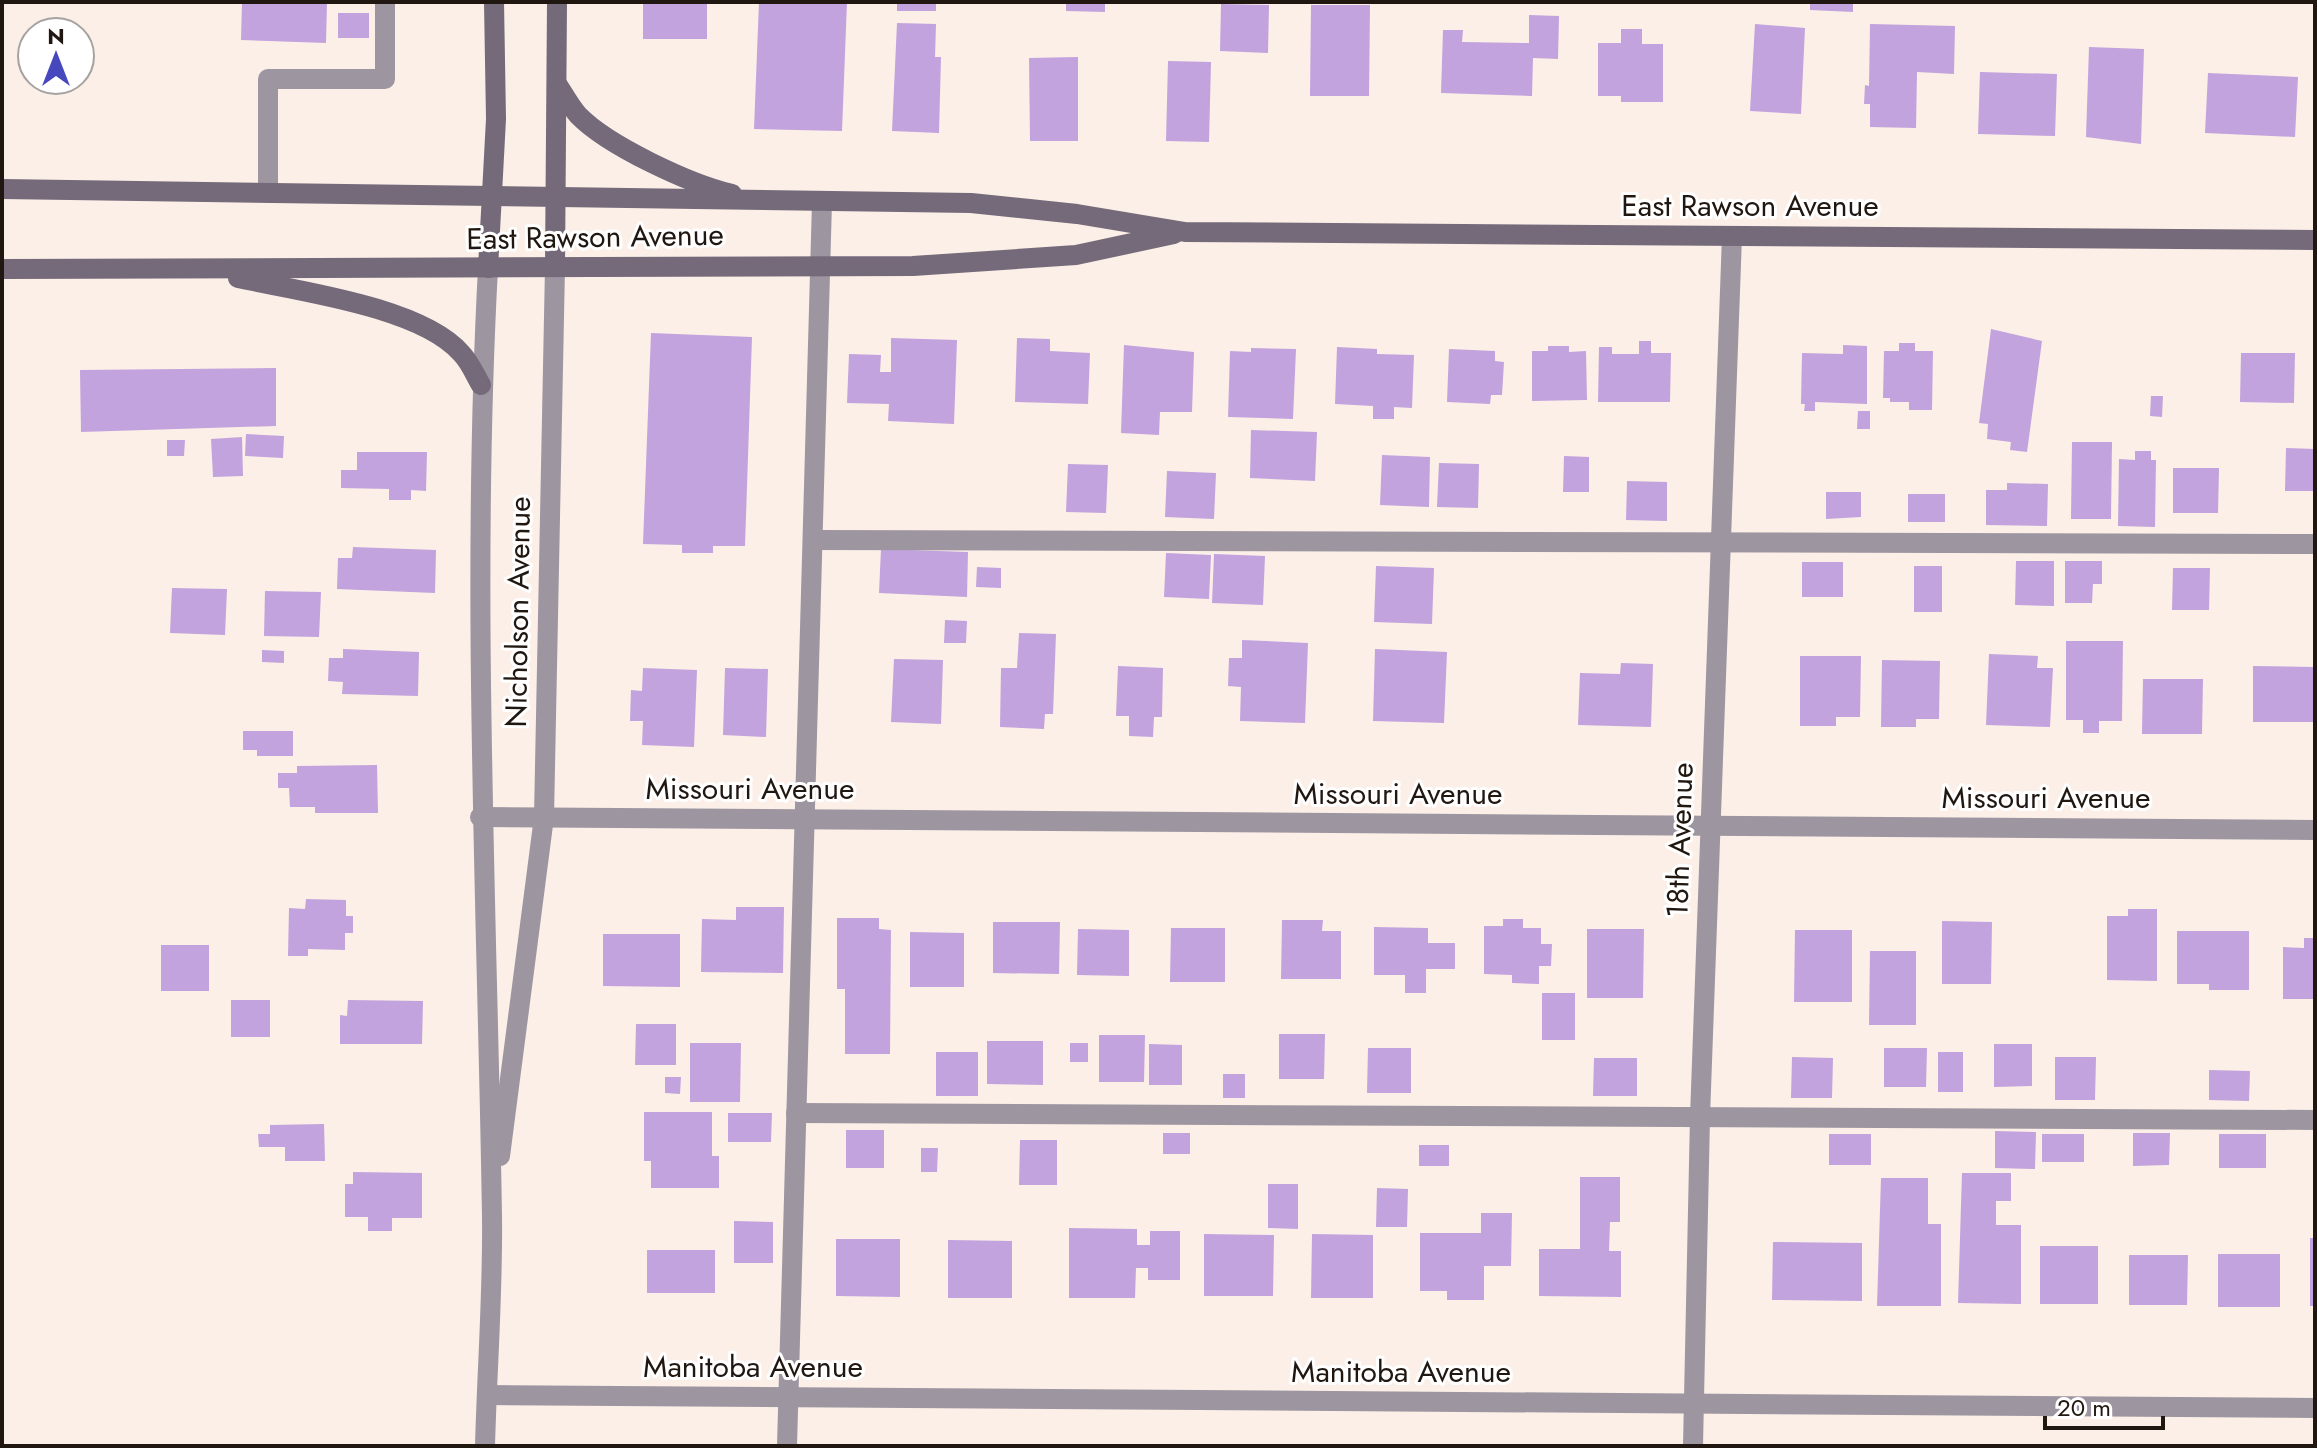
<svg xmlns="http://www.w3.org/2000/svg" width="2317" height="1448" viewBox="0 0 2317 1448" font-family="Jost,sans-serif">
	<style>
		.building { fill: #c2a3dd }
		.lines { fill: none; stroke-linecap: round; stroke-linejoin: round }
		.service { stroke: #9d95a0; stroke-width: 20 }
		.minor { stroke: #9d95a0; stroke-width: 20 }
		.tertiary { stroke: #9d95a0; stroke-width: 20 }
		.secondary { stroke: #746a79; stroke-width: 20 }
		.labels { text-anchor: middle; stroke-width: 6; stroke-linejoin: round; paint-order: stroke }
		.street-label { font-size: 30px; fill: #211711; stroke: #fff }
	</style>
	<rect width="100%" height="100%" fill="#fbefe8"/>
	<!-- building -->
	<g class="building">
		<path d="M242 2H327L326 43 241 40Z"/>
		<rect x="643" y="2" width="64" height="37"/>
		<path d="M759 2H847L842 131 754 129Z"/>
		<rect x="897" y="2" width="39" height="9"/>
		<path d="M1066 2H1105V12L1066 11Z"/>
		<path d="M1810 2H1853V12L1810 10Z"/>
		<path d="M1221 4 1269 5 1268 53 1220 51Z"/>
		<path d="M1311 5H1370L1369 96H1310Z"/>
		<rect x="338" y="13" width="31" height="25"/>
		<path d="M1529 15 1559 16 1558 59 1533 58 1532 96 1441 93 1443 30H1463L1462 42 1529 43Z"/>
		<path d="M897 23 936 24 935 57H941L939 133 892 131Z"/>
		<path d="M1755 24 1805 28 1801 114 1750 111Z"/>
		<path d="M1870 24 1955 26 1954 74 1917 72 1916 128 1870 127V104H1864L1865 85 1869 86Z"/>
		<path d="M1621 29H1642V44H1663V102H1621V96H1598V43H1621Z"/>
		<path d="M2089 47 2144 49 2141 144 2086 137Z"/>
		<path d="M1078 57V141H1030L1029 58Z"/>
		<path d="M1168 61 1211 62 1209 142 1166 141Z"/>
		<path d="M1980 72 2057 74 2055 136 1978 134Z"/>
		<path d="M2208 73 2298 77 2295 137 2205 133Z"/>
		<path d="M1991 329 2042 341 2027 452 2010 450 2011 442 1987 439 1988 424 1979 423Z"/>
		<path d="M651 333 752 337 745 546H713V553H682V545L643 544Z"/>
		<path d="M891 338 957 340 954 424 888 421 889 404 847 403 849 354 881 355 880 372H891Z"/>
		<path d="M1017 338 1050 339V351L1090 353 1088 404 1015 402Z"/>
		<path d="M1639 341H1651V353H1671L1670 402H1598L1599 347H1612V354H1639Z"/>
		<path d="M1899 343H1915V351H1933L1932 410H1909V402H1890V398H1883L1884 351H1899Z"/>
		<path d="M1124 345 1194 352 1192 412H1160L1159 435 1121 433Z"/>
		<path d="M1843 345 1867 346V404L1815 402V411H1804L1805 404H1801L1802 353 1843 354Z"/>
		<path d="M1548 346H1569V352L1586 351 1587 400 1532 401V351H1548Z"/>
		<path d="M1337 347 1377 349V354L1414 355 1412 408 1394 407V419H1373V406L1335 404Z"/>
		<path d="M1251 348 1296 349 1293 419 1228 417 1230 351 1251 352Z"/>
		<path d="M1449 349 1495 351V361L1504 362 1502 395H1491L1490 404 1447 402Z"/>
		<path d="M2241 353H2295L2294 403 2240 402Z"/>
		<path d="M276 368V426L81 432 80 370Z"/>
		<path d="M2151 396H2163L2162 417 2150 416Z"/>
		<path d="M1858 411H1870V429H1857Z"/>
		<path d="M1251 430 1317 432 1315 481 1250 478Z"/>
		<path d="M246 434 284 436 283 458 245 456Z"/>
		<path d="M242 437 243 476 213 477 211 439Z"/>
		<path d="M167 440H185L184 456H167Z"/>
		<path d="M2072 442H2112L2111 519H2071Z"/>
		<path d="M2286 448 2315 449V491H2285Z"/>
		<path d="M2135 451H2151V460H2156L2155 527 2118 526 2119 459 2135 460Z"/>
		<path d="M357 452H427L426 491 411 490V500H389V489L341 488V470H357Z"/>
		<path d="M1382 455 1430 457 1429 507 1380 505Z"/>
		<path d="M1564 456 1589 457V492H1563Z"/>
		<path d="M1439 463 1479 464 1478 508 1437 507Z"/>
		<path d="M1068 464 1108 465 1106 513 1066 512Z"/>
		<path d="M2173 468H2219L2218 513H2173Z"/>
		<path d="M1167 471 1216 473 1214 519 1165 517Z"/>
		<path d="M1627 481 1667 482V521L1626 520Z"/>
		<path d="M2007 483 2048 484 2047 526 1986 525V490H2007Z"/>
		<path d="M1826 492H1861V517L1826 519Z"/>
		<rect x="1908" y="494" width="37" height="28"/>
		<path d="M353 547 436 550 435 593 337 589 338 558H352Z"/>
		<path d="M881 549 968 552 967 597 879 593Z"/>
		<path d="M1166 553 1211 555 1209 599 1164 597Z"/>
		<path d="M1214 554 1265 556 1263 605 1212 603Z"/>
		<path d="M2016 561H2054V606L2015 605Z"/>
		<path d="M2065 561H2102V584H2093L2092 603H2065Z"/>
		<rect x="1802" y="562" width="41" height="35"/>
		<path d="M1376 566 1434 568 1432 624 1374 622Z"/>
		<rect x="1914" y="566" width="28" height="46"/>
		<path d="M977 567 1001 568V588L976 587Z"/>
		<path d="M2173 568H2210L2209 610H2172Z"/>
		<path d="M172 588 227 589 225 635 170 633Z"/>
		<path d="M265 591 321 592 319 637 264 636Z"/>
		<path d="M945 620 967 621 966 643H944Z"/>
		<path d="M1019 633 1056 634 1053 714H1045L1044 729 1000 727 1001 668H1017Z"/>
		<path d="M1242 640 1308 643 1305 723 1240 721 1241 687 1228 686 1229 658H1242Z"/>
		<path d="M2066 641H2123L2122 721H2099V733H2083V720H2066Z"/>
		<path d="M343 649 419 652 418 696 342 694 343 682 328 681 329 658H343Z"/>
		<path d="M1375 649 1447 652 1444 723 1373 721Z"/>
		<path d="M262 650 284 651V663L262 662Z"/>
		<path d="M1989 654 2038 656 2037 668H2053L2050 727 1986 725Z"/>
		<path d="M1800 656H1861L1860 717H1836V726H1800Z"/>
		<path d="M894 659 943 660 941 724 891 722Z"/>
		<path d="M1882 660 1940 661 1939 719H1916V727H1881Z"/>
		<path d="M1621 663 1653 664 1651 727 1578 725 1580 673 1620 674Z"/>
		<path d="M1118 666 1163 668 1162 717H1154L1153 737 1129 736V716H1116Z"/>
		<path d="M2253 666 2315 667V722H2253Z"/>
		<path d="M643 668 697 670 694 747 642 745 643 721H630L631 690 642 691Z"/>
		<path d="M725 668 768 669 766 737 723 735Z"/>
		<path d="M2143 679H2203L2202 734H2142Z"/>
		<path d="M243 731H293V756H257V750H243Z"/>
		<path d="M377 765 378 813H315V807H290L289 788H278V773H297V766Z"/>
		<path d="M306 899 346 900V916H353V933H345V950L308 949V956H288L289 908 305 909Z"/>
		<path d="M736 907H784L783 973 701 972 702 919 736 920Z"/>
		<path d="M2128 909H2157V981L2107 980V916H2128Z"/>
		<path d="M837 918H879V929L891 930 890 1054H845V989H837Z"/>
		<path d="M1503 919H1523V928H1541V944H1552L1551 966H1539V984L1512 983V975L1484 974V926H1503Z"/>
		<path d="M1282 920H1323L1322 931H1341V979H1281Z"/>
		<path d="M1942 921 1992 922 1991 984H1942Z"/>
		<path d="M993 922H1060L1059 974 993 973Z"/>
		<path d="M1374 927 1428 928V943H1455V969H1426V993H1405V975H1374Z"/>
		<path d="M1171 928H1225V982H1170Z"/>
		<path d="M1078 929 1129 930V976L1077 975Z"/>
		<path d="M1587 929H1644L1643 998H1587Z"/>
		<path d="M1795 930H1852V1002H1794Z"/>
		<path d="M2177 931H2249V990H2209V984H2177Z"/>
		<path d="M910 932 964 933V987H910Z"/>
		<path d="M603 934H680V987L603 986Z"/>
		<path d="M2304 938H2315V999H2283V947L2304 948Z"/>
		<rect x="161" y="945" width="48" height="46"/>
		<path d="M1870 951H1916V1025H1869Z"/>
		<rect x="1542" y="993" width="33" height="47"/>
		<rect x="231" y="1000" width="39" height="37"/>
		<path d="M348 1000 423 1001 422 1044H340V1015L347 1016Z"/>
		<path d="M636 1024H676V1065H635Z"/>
		<path d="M1279 1034H1325L1324 1079H1279Z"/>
		<path d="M1099 1035H1145L1144 1082H1099Z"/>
		<path d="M987 1041H1043V1085L987 1084Z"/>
		<path d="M690 1043H741L740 1102H690Z"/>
		<rect x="1070" y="1043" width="18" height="19"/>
		<path d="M1149 1044 1182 1045V1085H1149Z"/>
		<path d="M1994 1044H2032V1086L1994 1087Z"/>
		<path d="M1368 1048H1411V1093H1367Z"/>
		<path d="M1884 1048H1927L1926 1087H1884Z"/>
		<rect x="936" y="1052" width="42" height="44"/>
		<rect x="1938" y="1052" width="25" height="40"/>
		<path d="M1792 1057 1833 1058 1832 1098H1791Z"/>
		<path d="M2055 1057H2096L2095 1100H2055Z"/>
		<path d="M1594 1058H1637V1096H1593Z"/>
		<path d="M2209 1070 2250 1071 2249 1101 2209 1100Z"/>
		<rect x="1223" y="1074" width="22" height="24"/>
		<path d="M665 1077H681L680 1094 665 1093Z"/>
		<path d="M644 1112H712V1156H719V1188H651V1161H644Z"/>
		<path d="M728 1113H772L771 1142H728Z"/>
		<path d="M324 1124 325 1161H285V1147H259L258 1134H270V1125Z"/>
		<rect x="846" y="1130" width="38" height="38"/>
		<path d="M1995 1131 2036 1132 2035 1169 1995 1168Z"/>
		<rect x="1163" y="1133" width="27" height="21"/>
		<path d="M2133 1133H2170L2169 1165 2133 1166Z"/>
		<rect x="1829" y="1134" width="42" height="31"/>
		<rect x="2042" y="1134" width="42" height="28"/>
		<rect x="2219" y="1134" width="47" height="34"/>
		<path d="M1020 1140H1057V1185H1019Z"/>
		<rect x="1419" y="1145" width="30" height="21"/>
		<path d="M921 1148H938L937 1172H921Z"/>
		<path d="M353 1172 422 1173V1218H392V1231H368V1217H345V1184H353Z"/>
		<path d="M1962 1173H2011V1201H1996V1225H2021V1304L1958 1303Z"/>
		<path d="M1580 1177H1620V1222H1610L1609 1251H1621V1297L1539 1296V1249H1580Z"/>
		<path d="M1881 1178H1928V1224H1941V1306H1877Z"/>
		<path d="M1268 1184H1298V1229L1268 1228Z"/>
		<path d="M1377 1188 1408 1189 1407 1227H1376Z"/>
		<path d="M1481 1213H1512L1511 1266H1484V1300H1447V1291H1420V1233H1481Z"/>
		<path d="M734 1221 773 1222V1263H734Z"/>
		<path d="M1069 1228 1137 1229V1245H1150V1231H1180V1280H1148V1268H1136L1135 1298H1069Z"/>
		<path d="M1204 1234 1274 1235 1273 1296H1204Z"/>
		<path d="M1312 1234 1373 1235V1298H1311Z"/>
		<rect x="2310" y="1238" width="5" height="68"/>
		<path d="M836 1239H900V1297L836 1296Z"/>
		<path d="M948 1240 1012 1241V1298H948Z"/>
		<path d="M1773 1242 1862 1243V1301L1772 1300Z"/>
		<rect x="2040" y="1246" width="58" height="58"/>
		<rect x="647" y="1250" width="68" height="43"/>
		<rect x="2218" y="1254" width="62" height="53"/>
		<path d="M2129 1255H2188L2187 1305H2129Z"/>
	</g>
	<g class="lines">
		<!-- service -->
		<g class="service">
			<path d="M268 193V79H385V2"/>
			<path d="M813 540 2315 544"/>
			<path d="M796 1113 2315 1120"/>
			<path d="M787 1446 822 202"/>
		</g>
		<!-- minor -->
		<g class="minor">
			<path d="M480 817 2315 830"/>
			<path d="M487 1395 2315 1408"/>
			<path d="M1693 1446 1700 1117 1732 236"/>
		</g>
		<!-- tertiary -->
		<g class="tertiary">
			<path d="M500 1156 544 817 555 267"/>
			<path d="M485 1446C487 1370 493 1293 492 1217 487 900 471 585 488 268"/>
		</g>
		<!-- secondary -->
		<g class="secondary">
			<path d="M557 84C564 94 570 106 578 115 608 146 690 184 732 194"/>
			<path d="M2 189 971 203 1077 214 1185 232 2315 240"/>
			<path d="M555 267 557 2"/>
			<path d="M488 268 496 119 494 2"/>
			<path d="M2 269 913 266 1076 255 1174 234"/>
			<path d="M238 278C298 291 421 307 461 353 470 362 475 375 481 385"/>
		</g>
	</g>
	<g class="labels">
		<!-- street labels -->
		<g class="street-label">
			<text x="1750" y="216">East Rawson Avenue</text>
			<text transform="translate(595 237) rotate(-1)" y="10">East Rawson Avenue</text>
			<text transform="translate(518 612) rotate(-89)" y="10">Nicholson Avenue</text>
			<text x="750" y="799">Missouri Avenue</text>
			<text x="1398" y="804">Missouri Avenue</text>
			<text x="2046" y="808">Missouri Avenue</text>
			<text transform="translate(1680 840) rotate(-88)" y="10">18th Avenue</text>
			<text x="753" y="1377">Manitoba Avenue</text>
			<text x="1401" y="1382">Manitoba Avenue</text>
		</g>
	</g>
	<!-- border -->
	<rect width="2317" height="1448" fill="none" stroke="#211711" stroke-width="8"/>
	<!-- north arrow -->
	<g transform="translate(56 56)"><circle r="38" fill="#ffffff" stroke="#a6a2a0" stroke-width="2"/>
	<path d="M0-6L14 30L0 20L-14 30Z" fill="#4848be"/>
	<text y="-12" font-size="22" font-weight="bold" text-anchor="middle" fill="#211711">N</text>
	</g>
	<!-- scale -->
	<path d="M2045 1416v12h118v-12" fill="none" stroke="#211711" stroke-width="4"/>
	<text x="2057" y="1416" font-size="24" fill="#211711" stroke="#ffffff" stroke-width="6" paint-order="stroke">20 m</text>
</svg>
